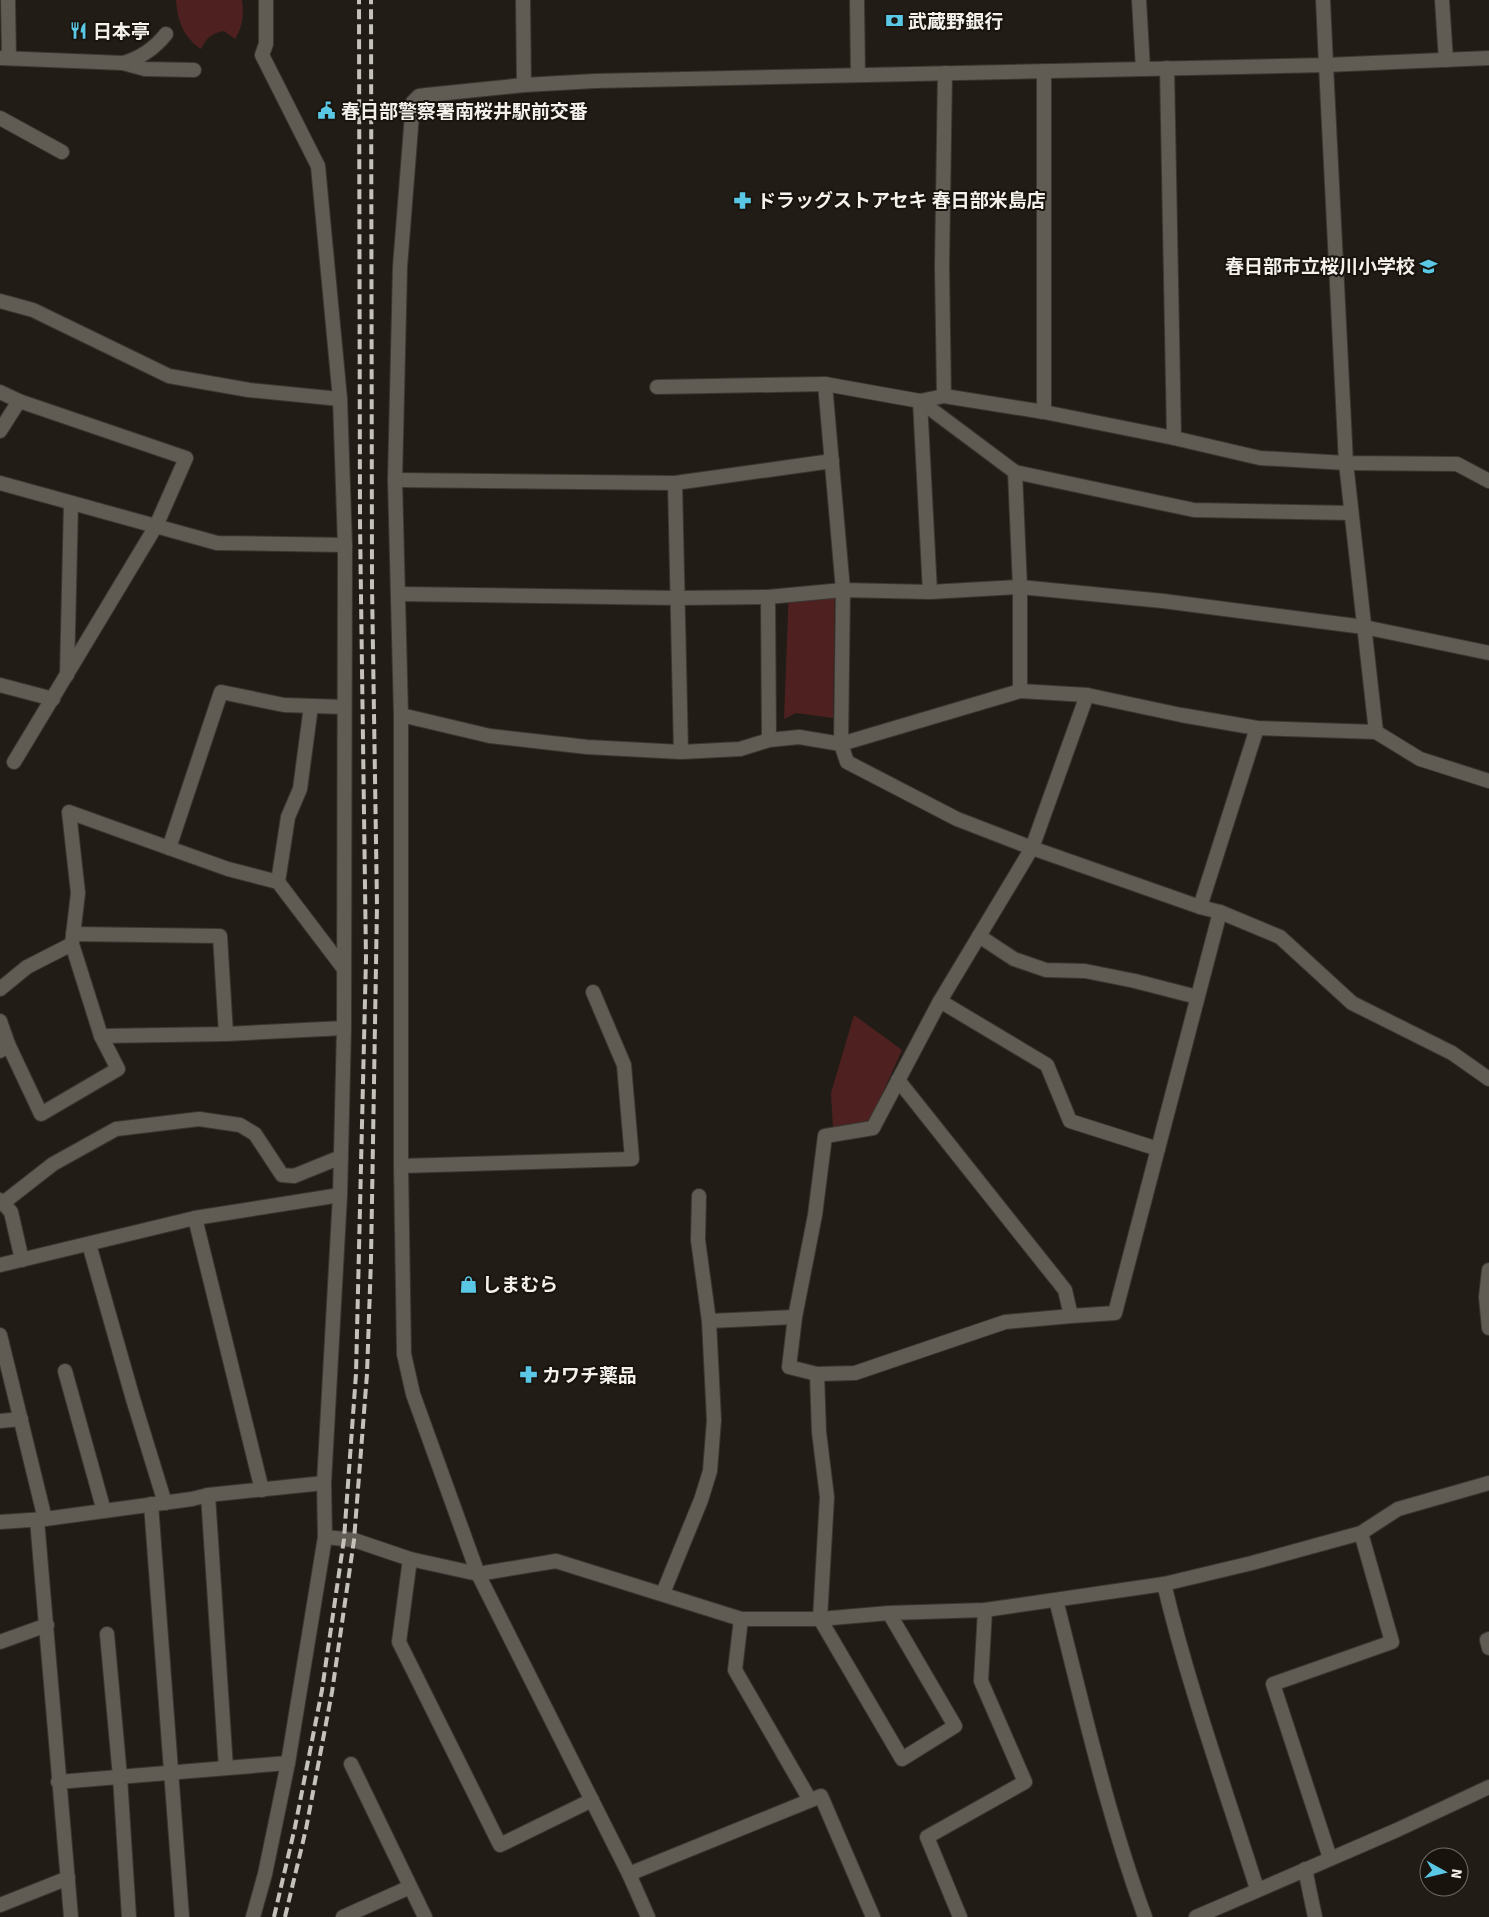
<svg xmlns="http://www.w3.org/2000/svg" width="1489" height="1917" viewBox="0 0 1489 1917" font-family="Signika,'Noto Sans JP',sans-serif">
	<style>
		.green { fill: #4f2020 }
		.lines { fill: none; stroke-linecap: round; stroke-linejoin: round }
		.minor-casing { stroke: #3a3632; stroke-width: 16 }
		.tertiary-casing { stroke: #3a3632; stroke-width: 16 }
		.minor { stroke: #605b53; stroke-width: 14 }
		.tertiary { stroke: #605b53; stroke-width: 14 }
		.rail { stroke: #c5c2bc; stroke-width: 4; stroke-dasharray: 10 5; stroke-linecap: butt }
		.labels { text-anchor: middle; stroke-width: 4; stroke-linejoin: round; paint-order: stroke }
		.poi-label { font-size: 19px; font-weight: bold; fill: #f4f1ec; stroke: #18130d; text-anchor: start }
	</style>
	<rect width="100%" height="100%" fill="#211d16"/>
	<!-- green -->
	<g class="green">
		<path d="M176 0H242C244 14 243 27 235 39L224 31C212 33 206 38 201 49 184 38 177 20 176 0Z"/>
		<path d="M789 587H835L833 718 796 713 784 719Z"/>
		<path d="M854 1015 902 1050 869 1123 833 1128 831 1093Z"/>
	</g>
	<g class="lines">
		<defs>
			<g id="minor">
				<path d="M8 0 9 58"/>
				<path d="M857 0 858 75"/>
				<path d="M1139 0 1143 69"/>
				<path d="M1442 0 1446 60"/>
				<path d="M123 63 145 69 194 70"/>
				<path d="M123 63C141 58 154 49 166 34"/>
				<path d="M1167 68 1174 438"/>
				<path d="M0 118 62 152"/>
				<path d="M0 301 33 310 169 376 249 390 340 399"/>
				<path d="M825 384 843 590 841 744 847 762 957 819 1032 848 1087 695"/>
				<path d="M657 387 825 384 920 401 944 396 1044 412 1174 438 1260 458 1346 463 1457 464 1489 481"/>
				<path d="M0 392 19 401 186 458 156 526 14 762"/>
				<path d="M944 396 942 266 945 73"/>
				<path d="M920 401 1015 472 1194 510 1351 513"/>
				<path d="M920 401 930 592"/>
				<path d="M1044 412V71"/>
				<path d="M0 431 19 401"/>
				<path d="M1015 472 1020 587V691"/>
				<path d="M395 480 675 483 832 461"/>
				<path d="M0 483 217 543 345 545"/>
				<path d="M675 483 681 752"/>
				<path d="M398 594 679 598 768 597 843 590 930 592 1020 587 1163 601 1364 627 1489 653"/>
				<path d="M768 597 769 740"/>
				<path d="M67 675 71 503"/>
				<path d="M0 685 53 699"/>
				<path d="M344 707 284 705 221 692 169 848 69 812 78 893 72 944 101 1036 226 1034 344 1028"/>
				<path d="M401 715 490 736 587 747 681 752 740 749 769 740 799 737 841 744 1020 691 1087 695 1181 715 1257 728 1376 732 1420 759 1489 781"/>
				<path d="M1376 732 1346 463 1326 65 1489 58"/>
				<path d="M169 848 228 869 278 882 344 969"/>
				<path d="M278 882 288 817 300 789 311 706"/>
				<path d="M1200 907 1257 728"/>
				<path d="M73 934 220 936 226 1034"/>
				<path d="M979 936 1014 959 1046 970 1085 971 1135 981 1197 997"/>
				<path d="M0 989 27 967 72 944"/>
				<path d="M940 1001 1047 1065 1070 1121 1158 1149"/>
				<path d="M0 1021 8 1044 0 1051"/>
				<path d="M8 1044 41 1114 118 1069 101 1036"/>
				<path d="M898 1080 1065 1290 1071 1316 1115 1313 1220 912"/>
				<path d="M401 1166 632 1159 624 1065 593 992"/>
				<path d="M0 1200 11 1212 22 1260"/>
				<path d="M3 1203 53 1164 116 1129 199 1119 240 1125 255 1134 282 1175 294 1176 341 1157"/>
				<path d="M195 1218 262 1490"/>
				<path d="M89 1244 133 1399 165 1503"/>
				<path d="M0 1265 195 1218 340 1195"/>
				<path d="M1489 1270 1486 1297 1489 1328"/>
				<path d="M709 1321 795 1317"/>
				<path d="M0 1335 45 1519"/>
				<path d="M65 1371 104 1511"/>
				<path d="M817 1374 855 1373 1005 1322 1071 1316"/>
				<path d="M0 1421 21 1419"/>
				<path d="M208 1495 226 1768"/>
				<path d="M151 1504 182 1917"/>
				<path d="M37 1520 71 1917"/>
				<path d="M0 1522 45 1519 192 1499 208 1495 324 1483"/>
				<path d="M325 1537 354 1540 410 1559 478 1574 556 1561 741 1619H820L889 1613 985 1610 1164 1584 1252 1563 1361 1533 1398 1509 1489 1483"/>
				<path d="M410 1559 399 1642 500 1845 592 1800"/>
				<path d="M1164 1584C1189 1688 1225 1788 1257 1889"/>
				<path d="M663 1593 701 1500 710 1471 714 1420 709 1321 698 1240 699 1196"/>
				<path d="M1056 1600C1083 1706 1107 1814 1145 1917"/>
				<path d="M889 1613 955 1726 902 1759 820 1619 827 1497 819 1432 817 1374 789 1367 795 1317 815 1215 825 1136 873 1128 940 1001 1032 848 1200 907 1220 912 1280 937 1352 1003 1452 1053 1489 1079"/>
				<path d="M741 1619 735 1670 810 1800"/>
				<path d="M107 1634 120 1777 129 1917"/>
				<path d="M1489 1639 1487 1640 1489 1648"/>
				<path d="M0 1642 47 1625"/>
				<path d="M351 1764 425 1917"/>
				<path d="M58 1782 288 1763"/>
				<path d="M1330 1858 1273 1684 1392 1642 1361 1533"/>
				<path d="M1305 1869 1315 1917"/>
				<path d="M629 1874 821 1796 873 1917"/>
				<path d="M0 1905 68 1878"/>
				<path d="M253 1917 265 1874 288 1763 325 1537 324 1483 340 1195 344 1028 345 545 340 399 318 166 262 55 266 44V0"/>
				<path d="M343 1917 410 1887"/>
				<path d="M960 1917 927 1837 1025 1782 981 1681 985 1610"/>
			</g>
			<g id="tertiary">
				<path d="M523 0 524 85"/>
				<path d="M0 58 123 63"/>
				<path d="M648 1917 629 1874 478 1574 413 1394 404 1354 401 1166V715L395 480 400 267 413 102 419 96 427 95 524 85 595 81 1326 65 1323 0"/>
				<path d="M1196 1917 1397 1830 1489 1787"/>
			</g>
		</defs>
		<!-- minor casing -->
		<use href="#minor" class="minor-casing"/>
		<!-- tertiary casing -->
		<use href="#tertiary" class="tertiary-casing"/>
		<!-- minor -->
		<use href="#minor" class="minor"/>
		<!-- tertiary -->
		<use href="#tertiary" class="tertiary"/>
		<!-- rail -->
		<g class="rail">
			<path d="M274 1917 295 1827 322 1690 344 1539 356 1374 366 958 360 523 359 0"/>
			<path d="M285 1917 306 1829 332 1692 354 1540 367 1374 371 1259 377 906 372 586 371 0"/>
		</g>
	</g>
	<!-- icons -->
	<defs>
		<symbol id="bank-bare" viewBox="-9 -9 18 18"><path d="M-6-4H6V4H-6ZM0-2.3a2.3 2.3 0 1 0 0 4.6a2.3 2.3 0 1 0 0-4.6Z" fill="#5ac8e5" stroke="#18130d" stroke-width="2.5" paint-order="stroke"/></symbol>
		<symbol id="restaurant-bare" viewBox="-9 -9 18 18"><path d="M-5-6h1v4h1v-4h1v4h1v-4h1v5L-1.5 .5V6h-2V.5L-5-1ZM5-6V6H3V1.5H1.5Q1.5-4 5-6Z" fill="#5ac8e5" stroke="#18130d" stroke-width="2.5" paint-order="stroke"/></symbol>
		<symbol id="civic-bare" viewBox="-9 -9 18 18"><path d="M-.6-6.5H3V-4.5H.6V-3L4-1V1h2V6H-6V1h2V-1L-.6-3ZM-1.2 2.5V6h2.4V2.5Z" fill="#5ac8e5" stroke="#18130d" stroke-width="2.5" paint-order="stroke"/></symbol>
		<symbol id="pharmacy-bare" viewBox="-9 -9 18 18"><path d="M-2-6h4v4h4v4h-4v4h-4v-4h-4v-4h4Z" fill="#5ac8e5" stroke="#18130d" stroke-width="2.5" paint-order="stroke"/></symbol>
		<symbol id="school-bare" viewBox="-9 -9 18 18"><path d="M0-5L7-2L0 1L-7-2ZM-4 1L0 2.5L4 1V4Q0 6-4 4Z" fill="#5ac8e5" stroke="#18130d" stroke-width="2.5" paint-order="stroke"/></symbol>
		<symbol id="shop-bare" viewBox="-9 -9 18 18"><path d="M-5-2.5h2.3a2.7 3.5 0 0 1 5.4 0H5L5.5 6h-11ZM-1.5-2.5h3a1.5 2.3 0 0 0-3 0Z" fill="#5ac8e5" stroke="#18130d" stroke-width="2.5" paint-order="stroke"/></symbol>
	</defs>
	<g fill-rule="evenodd">
		<use href="#bank-bare" x="882" y="8" width="25" height="25"/>
		<use href="#restaurant-bare" x="66" y="18" width="25" height="25"/>
		<use href="#civic-bare" x="314" y="98" width="25" height="25"/>
		<use href="#pharmacy-bare" x="730" y="188" width="25" height="25"/>
		<use href="#school-bare" x="1416" y="254" width="25" height="25"/>
		<use href="#shop-bare" x="456" y="1272" width="25" height="25"/>
		<use href="#pharmacy-bare" x="516" y="1362" width="25" height="25"/>
	</g>
	<g class="labels">
		<!-- poi labels -->
		<g class="poi-label">
			<text x="908" y="28">武蔵野銀行</text>
			<text x="93" y="38">日本亭</text>
			<text x="341" y="118">春日部警察署南桜井駅前交番</text>
			<text x="757" y="207">ドラッグストアセキ 春日部米島店</text>
			<text x="1415" y="273" text-anchor="end">春日部市立桜川小学校</text>
			<text x="482" y="1291">しまむら</text>
			<text x="542" y="1382">カワチ薬品</text>
		</g>
	</g>
	<!-- north arrow -->
	<g transform="translate(1444 1872) rotate(98)"><circle r="24" fill="#18130d" stroke="#706c66"/>
	<path d="M0-4L9 19L0 12L-9 19Z" fill="#5ac8e5"/>
	<text y="-8" font-size="14" font-weight="bold" text-anchor="middle" fill="#f4f1ec">N</text>
	</g>
</svg>
